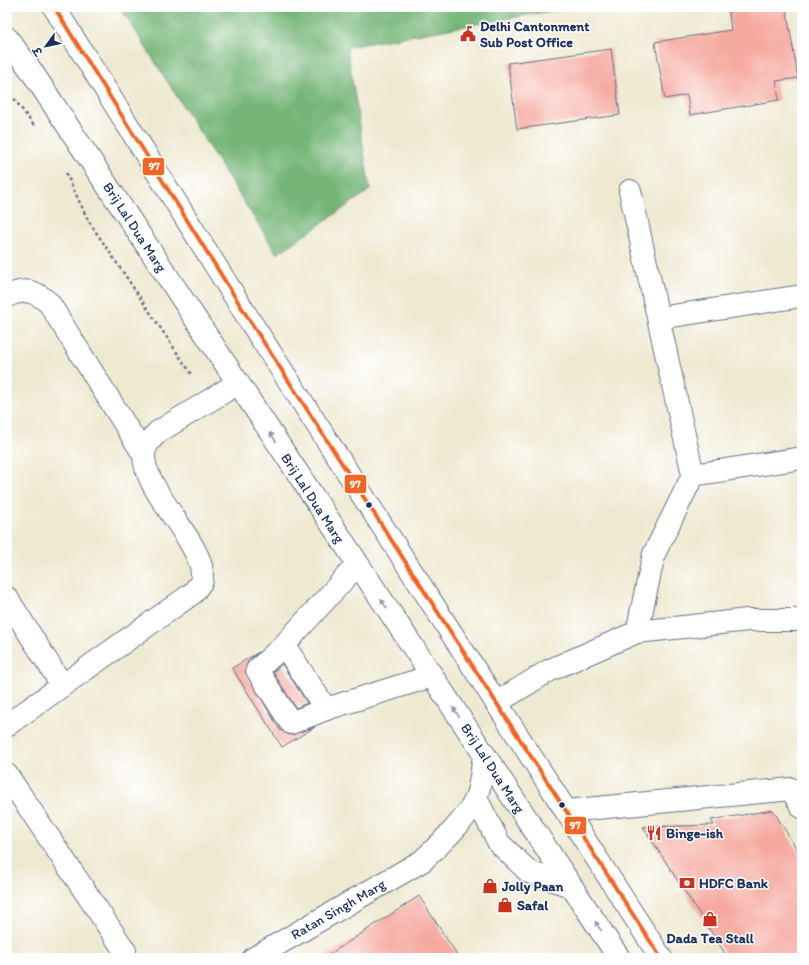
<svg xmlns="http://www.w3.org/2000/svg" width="809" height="965" viewBox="0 0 809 965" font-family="Itim,'Playpen Sans Deva',sans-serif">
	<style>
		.forest { fill: #75b577; stroke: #48726a }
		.building { fill: #f5a89e }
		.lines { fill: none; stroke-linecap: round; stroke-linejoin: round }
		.minor-casing { stroke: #657086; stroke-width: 24 }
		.path { stroke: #657086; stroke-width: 2.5; stroke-dasharray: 3 3; stroke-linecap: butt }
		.minor { stroke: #fff; stroke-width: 22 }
		.bus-1-casing { stroke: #fff; stroke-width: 7 }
		.bus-1 { stroke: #f26522; stroke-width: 4 }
		.oneway { fill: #8d97ae }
		.bus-dot { fill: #1b2f5e; stroke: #fff; stroke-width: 1.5 }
		.labels { text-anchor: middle; stroke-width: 3; stroke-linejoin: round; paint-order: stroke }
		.poi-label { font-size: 14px; font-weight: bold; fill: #1b2f5e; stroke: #fff; text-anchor: start }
		.street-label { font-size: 14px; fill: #1b2f5e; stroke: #fff }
		.line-badge { stroke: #fff; stroke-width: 1.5 }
		.badge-label { font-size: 11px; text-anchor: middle; font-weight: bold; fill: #fff }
	</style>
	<rect width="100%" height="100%" fill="#fff"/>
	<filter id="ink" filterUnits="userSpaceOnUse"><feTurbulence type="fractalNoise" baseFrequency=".025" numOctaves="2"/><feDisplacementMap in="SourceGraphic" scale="8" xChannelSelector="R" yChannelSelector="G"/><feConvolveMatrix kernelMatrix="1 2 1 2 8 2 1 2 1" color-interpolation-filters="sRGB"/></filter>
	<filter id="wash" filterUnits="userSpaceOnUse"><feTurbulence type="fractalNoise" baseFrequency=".012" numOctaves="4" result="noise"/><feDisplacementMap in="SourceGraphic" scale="16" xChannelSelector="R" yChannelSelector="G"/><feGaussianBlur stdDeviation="0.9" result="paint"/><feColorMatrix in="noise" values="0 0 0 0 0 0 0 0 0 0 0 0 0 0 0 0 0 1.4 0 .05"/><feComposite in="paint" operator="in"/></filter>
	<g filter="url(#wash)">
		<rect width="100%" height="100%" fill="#eee9d0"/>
		<!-- forest -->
		<path class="forest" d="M120 7H573L347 47 370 190 277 254Z"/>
		<g id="blocks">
			<!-- building -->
			<g class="building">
				<path d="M728 7H786L798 78 776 81 779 100 690 115 687 95 665 99 655 42 731 30Z"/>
				<path d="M611 49 620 115 517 129 508 63Z"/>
				<path d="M259 652 248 661 245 672 280 730 290 735 315 727 282 747 232 668Z"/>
				<path d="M282 664 307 703 296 708 273 672Z"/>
				<path d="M773 810 802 858V958H728L643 827 714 825 711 820Z"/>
				<path d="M419 896 459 958H324L356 937Z"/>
			</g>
		</g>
	</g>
	<g filter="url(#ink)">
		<use href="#blocks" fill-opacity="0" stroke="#657086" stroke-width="1"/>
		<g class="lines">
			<defs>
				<g id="minor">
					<path d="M54 7 250 321 661 958"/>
					<path d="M7 38 30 69 619 958"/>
					<path d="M7 296C26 288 34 290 49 303L144 455"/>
					<path d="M659 318 802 296"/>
					<path d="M693 475 802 458"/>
					<path d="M357 565 284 645 326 709 432 676"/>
					<path d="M7 598 62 685"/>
					<path d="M637 632 748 620H802"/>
					<path d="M284 645 257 670 291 723 326 709"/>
					<path d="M496 703 550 670 637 632 654 554 693 475 630 191"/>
					<path d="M7 725 193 593 202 581C202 576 202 571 201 566 192 533 143 486 144 455 144 445 152 438 158 432L238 383"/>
					<path d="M7 775 125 951"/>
					<path d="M476 798 499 843 529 872 571 886"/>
					<path d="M566 811 791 789 802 807"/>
					<path d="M254 958 422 861C438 846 468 819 476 798 481 785 482 769 484 755"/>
				</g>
			</defs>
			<!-- minor casing -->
			<use href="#minor" class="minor-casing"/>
			<!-- path -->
			<g class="path">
				<path d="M7 89 35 127"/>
				<path d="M66 173 88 220 192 375"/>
				<path d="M527 958H531"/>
			</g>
			<!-- minor -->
			<use href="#minor" class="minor"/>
			<defs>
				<path id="bus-1" d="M54 7 250 321 661 958"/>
			</defs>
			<!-- bus-1 casing -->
			<use href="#bus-1" class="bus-1-casing"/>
			<!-- bus-1 -->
			<use href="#bus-1" class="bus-1"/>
		</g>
		<!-- one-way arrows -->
		<defs><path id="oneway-solid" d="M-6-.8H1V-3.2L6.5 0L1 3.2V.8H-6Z"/></defs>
		<g class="oneway">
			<use href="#oneway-solid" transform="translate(273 437) rotate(-123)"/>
			<use href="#oneway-solid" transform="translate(384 604) rotate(-124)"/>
			<use href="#oneway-solid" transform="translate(456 712) rotate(-124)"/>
			<use href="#oneway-solid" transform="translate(598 926) rotate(-124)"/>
		</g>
	</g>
	<!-- icons -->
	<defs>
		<symbol id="civic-bare" viewBox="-9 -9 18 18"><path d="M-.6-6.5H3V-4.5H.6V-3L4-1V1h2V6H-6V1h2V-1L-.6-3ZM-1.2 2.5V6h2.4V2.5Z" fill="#c8321e" stroke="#fff" stroke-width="2.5" paint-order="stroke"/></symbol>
		<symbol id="restaurant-bare" viewBox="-9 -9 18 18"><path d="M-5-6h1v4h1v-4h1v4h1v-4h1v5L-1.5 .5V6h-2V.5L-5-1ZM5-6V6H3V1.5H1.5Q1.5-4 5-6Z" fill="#c8321e" stroke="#fff" stroke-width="2.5" paint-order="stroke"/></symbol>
		<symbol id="bank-bare" viewBox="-9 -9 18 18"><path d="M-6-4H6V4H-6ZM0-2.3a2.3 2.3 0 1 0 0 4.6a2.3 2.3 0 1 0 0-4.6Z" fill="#c8321e" stroke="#fff" stroke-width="2.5" paint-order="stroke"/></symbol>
		<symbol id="shop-bare" viewBox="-9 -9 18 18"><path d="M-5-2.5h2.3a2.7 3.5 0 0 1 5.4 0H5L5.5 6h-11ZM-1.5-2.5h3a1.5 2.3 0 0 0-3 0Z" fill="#c8321e" stroke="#fff" stroke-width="2.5" paint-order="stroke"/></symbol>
	</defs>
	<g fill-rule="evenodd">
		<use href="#civic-bare" x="457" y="23" width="22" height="22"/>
		<use href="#restaurant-bare" x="643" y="822" width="22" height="22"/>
		<use href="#bank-bare" x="676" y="872" width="22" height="22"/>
		<use href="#shop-bare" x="479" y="875" width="22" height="22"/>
		<use href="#shop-bare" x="494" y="894" width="22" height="22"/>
		<use href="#shop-bare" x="699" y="908" width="22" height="22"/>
	</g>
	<!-- markers -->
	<g class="bus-dot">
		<circle cx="369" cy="505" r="3.5"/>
		<circle cx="562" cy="805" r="3.5"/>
	</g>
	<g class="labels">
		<!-- poi labels -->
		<g class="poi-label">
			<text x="480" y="31">Delhi Cantonment<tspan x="480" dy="16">Sub Post Office</tspan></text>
			<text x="666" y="838">Binge-ish</text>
			<text x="699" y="888">HDFC Bank</text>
			<text x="502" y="891">Jolly Paan</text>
			<text x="517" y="910">Safal</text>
			<text x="710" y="943" text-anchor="middle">Dada Tea Stall</text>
		</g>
		<!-- street labels -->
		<g class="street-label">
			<text transform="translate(135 227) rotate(57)" y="5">Brij Lal Dua Marg</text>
			<text transform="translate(313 498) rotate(57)" y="5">Brij Lal Dua Marg</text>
			<text transform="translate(493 768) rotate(57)" y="5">Brij Lal Dua Marg</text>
			<text transform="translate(338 909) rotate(-30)" y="5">Ratan Singh Marg</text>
		</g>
	</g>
	<g class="line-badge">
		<rect x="142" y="157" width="23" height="19" rx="4" fill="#f26522"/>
		<rect x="344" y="474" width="23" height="20" rx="4" fill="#f26522"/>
		<rect x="564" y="816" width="23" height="19" rx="4" fill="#f26522"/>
	</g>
	<g class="badge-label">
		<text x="154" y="170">97</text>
		<text x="355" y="488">97</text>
		<text x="575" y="829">97</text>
	</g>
	<!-- margin -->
	<rect width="809" height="965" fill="none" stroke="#fff" stroke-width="24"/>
	<!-- north arrow -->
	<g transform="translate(46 46) rotate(237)" stroke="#ffffff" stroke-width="3" paint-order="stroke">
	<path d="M0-3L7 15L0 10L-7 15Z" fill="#1b2f5e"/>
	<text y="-6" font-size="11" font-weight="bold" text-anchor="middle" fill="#1b2f5e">उ</text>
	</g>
</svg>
